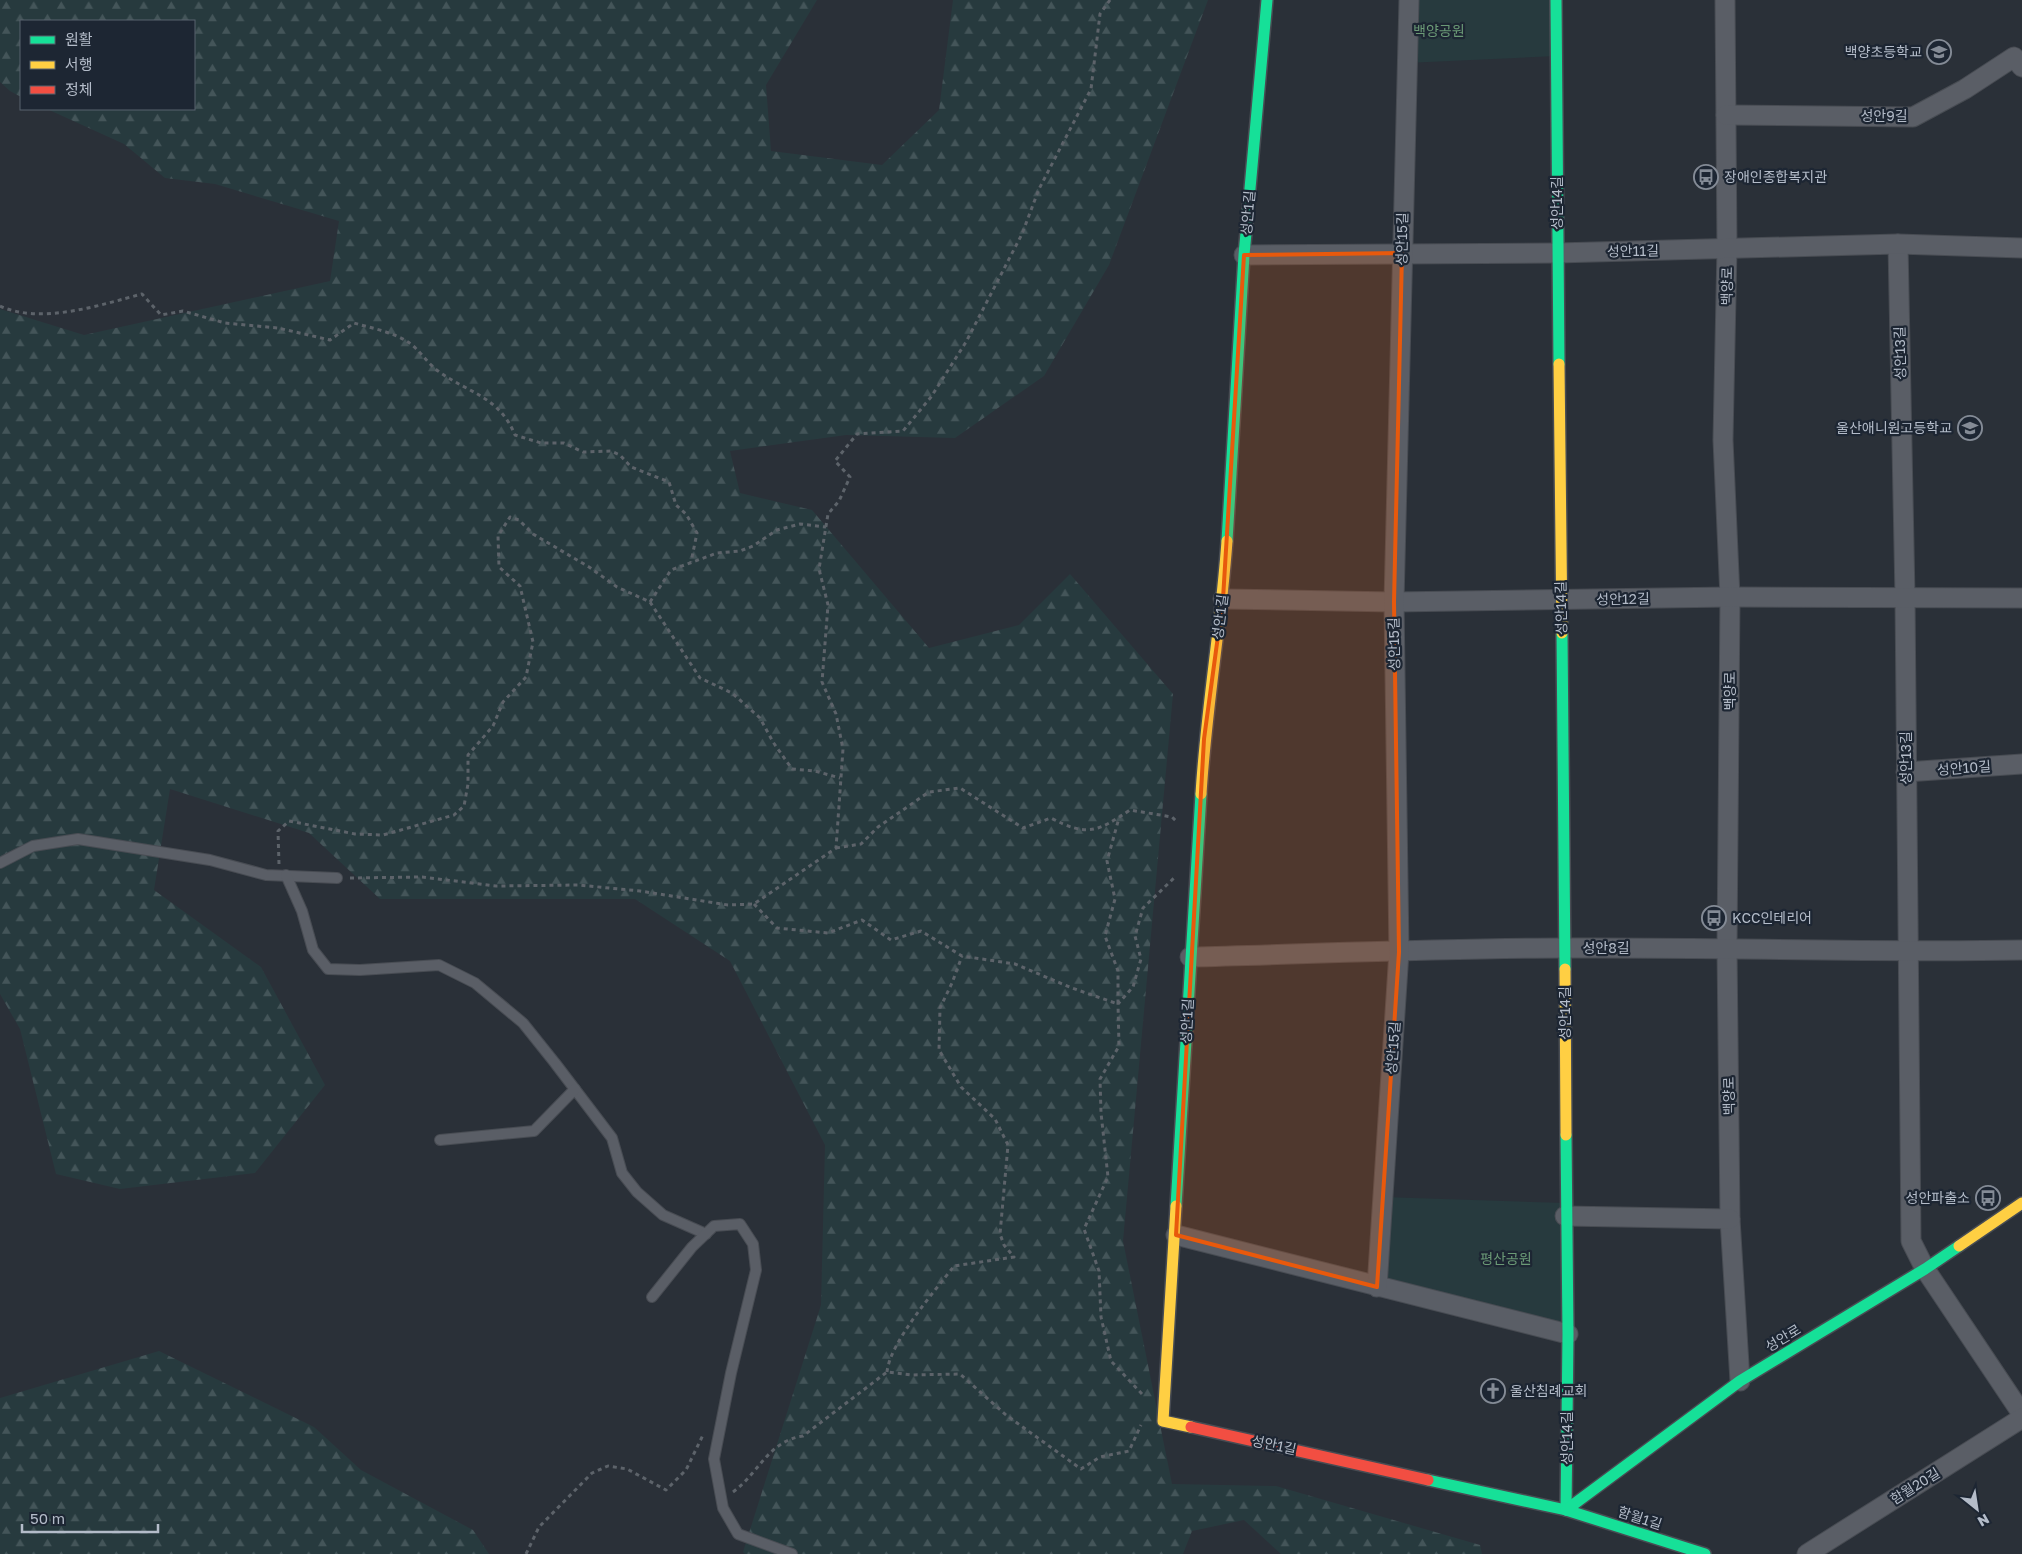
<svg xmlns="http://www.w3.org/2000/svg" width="2022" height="1554" viewBox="0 0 2022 1554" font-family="'Golos Text','Noto Sans KR',sans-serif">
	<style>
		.forest { fill: url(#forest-firs) }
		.green { fill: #273a3e }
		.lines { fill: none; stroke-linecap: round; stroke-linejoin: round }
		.lane-casing { stroke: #484c53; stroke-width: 12 }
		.street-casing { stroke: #484c53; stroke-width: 21 }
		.fast-casing { stroke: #484c53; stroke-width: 14 }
		.slow-casing { stroke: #484c53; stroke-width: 14 }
		.jam-casing { stroke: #484c53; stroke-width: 14 }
		.path { stroke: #5d636a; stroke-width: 3; stroke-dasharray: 4 4; stroke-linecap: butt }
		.lane { stroke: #5a5e66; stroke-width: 10 }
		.street { stroke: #5a5e66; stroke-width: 19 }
		.fast { stroke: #16e098; stroke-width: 11 }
		.slow { stroke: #ffcf43; stroke-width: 11 }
		.jam { stroke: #f24e42; stroke-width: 11 }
		.marked { fill: #e8590c; fill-opacity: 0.2; stroke: #e8590c; stroke-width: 4; stroke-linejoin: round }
		.labels { text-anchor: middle; stroke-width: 4.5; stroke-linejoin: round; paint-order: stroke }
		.park-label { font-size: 14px; fill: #6b9a76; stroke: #1d2633 }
		.poi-label { font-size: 14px; fill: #b4bcc9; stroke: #1d2633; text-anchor: end }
		.street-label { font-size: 14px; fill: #b4bcc9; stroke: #1d2633 }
	</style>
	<defs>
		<pattern id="forest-firs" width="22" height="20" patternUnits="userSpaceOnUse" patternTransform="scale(1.25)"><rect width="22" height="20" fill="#273a3e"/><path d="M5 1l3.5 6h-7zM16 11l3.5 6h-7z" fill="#445559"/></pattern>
	</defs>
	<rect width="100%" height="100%" fill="#2a3038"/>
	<!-- forest -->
	<g class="forest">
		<path d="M0 0H817L766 85 771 151 882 165 939 110 953 0H1208L1109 265 1044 376 955 438 846 435 730 451 740 493 812 510 929 648 1019 625 1070 574 1173 694 1123 1241 1172 1484 1276 1486 1480 1545 1482 1554H1281L1244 1520 1192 1531 1183 1554H745L743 1552 821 1305 825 1145 730 961 635 899H380L309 833 170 789 154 890 261 967 325 1085 255 1173 120 1189 56 1174 20 1029 0 994V309L84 335 330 281 339 221 215 184 165 178 124 144 47 109H194V21H21V97L10 91 0 82Z"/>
		<path d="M159 1351 314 1427 361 1470 473 1530 489 1554H0V1398Z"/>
	</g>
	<!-- green -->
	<g class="green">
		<path d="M1409 0H1556V56L1406 63Z"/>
		<path d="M1383 1197 1565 1203 1568 1334 1377 1287Z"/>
	</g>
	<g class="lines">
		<defs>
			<g id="lane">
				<path d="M0 863 33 846 78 839 210 860 266 875 337 878"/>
				<path d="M286 875 302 911 313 950 328 969 360 970 439 965 475 983 523 1023 555 1063 612 1138 622 1173 637 1192 663 1215 706 1234"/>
				<path d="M440 1140 534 1131 575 1089"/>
				<path d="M652 1297 692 1247 714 1226 740 1224 753 1244 756 1270 731 1373 714 1459 723 1508 738 1534 792 1554"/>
			</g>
			<g id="street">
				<path d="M1725 0 1727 248 1723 440 1730 597 1727 948 1730 1219 1740 1381"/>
				<path d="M1726 115 1913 117 1965 89 2014 57 2022 67"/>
				<path d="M1898 244 1905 597 1911 1241 1925 1269 2022 1414"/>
				<path d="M1244 255 1557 253 1898 244 2022 248"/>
				<path d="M1223 599 1394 602 1730 597 2022 598"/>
				<path d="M1906 772 2022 764"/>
				<path d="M1190 957C1315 954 1441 948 1566 948 1718 947 1870 953 2022 950"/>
				<path d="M1565 1216 1730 1219"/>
				<path d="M1176 1235 1568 1334"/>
				<path d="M1377 1287 1399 952 1394 602 1409 0"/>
				<path d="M1807 1554 2022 1418"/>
			</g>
			<g id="fast">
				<path d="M1556 0 1559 364"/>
				<path d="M1227 541 1244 255 1267 0"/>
				<path d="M1562 633 1565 969"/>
				<path d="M1176 1206 1201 794"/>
				<path d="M1428 1480 1566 1510 1705 1554"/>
				<path d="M1566 1510 1568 1334 1566 1135"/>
				<path d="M1566 1510 1740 1381 1925 1269 1959 1246"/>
			</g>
			<g id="slow">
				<path d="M1559 364 1562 633"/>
				<path d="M1201 794C1206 710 1221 626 1227 541"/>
				<path d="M1565 969 1566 1135"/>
				<path d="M1176 1206 1163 1421 1191 1427"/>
				<path d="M1959 1246 2022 1203"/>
			</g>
			<path id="jam" d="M1191 1427 1428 1480"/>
		</defs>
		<!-- lane casing -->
		<use href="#lane" class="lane-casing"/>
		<!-- street casing -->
		<use href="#street" class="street-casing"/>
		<!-- fast casing -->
		<use href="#fast" class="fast-casing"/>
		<!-- slow casing -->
		<use href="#slow" class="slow-casing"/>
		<!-- jam casing -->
		<use href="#jam" class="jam-casing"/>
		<!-- path -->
		<g class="path">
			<path d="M0 306C41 325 100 305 142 294L161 315 183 311 225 323 278 328 330 340 354 323C371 328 393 332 408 342 419 349 427 363 438 371 468 393 499 396 515 435L541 443H564L583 452 611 451 620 455 631 467 669 482 676 505 686 514 697 533 691 562"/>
			<path d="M650 602 671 570 717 553 740 551 753 546 777 530 800 524 826 527"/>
			<path d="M836 848 861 844 878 827 929 792 960 788 1023 828 1051 818C1087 837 1097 832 1130 810L1172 817 1176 821"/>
			<path d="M279 864 278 831 289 821 355 834 383 835 454 815 464 806 468 784V755L493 726 503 702 526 677 533 642 520 586 499 567 498 536 510 517 519 520 533 534 589 567 617 587 650 602 700 678 732 693 760 718 773 742 792 769 815 771 840 778"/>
			<path d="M350 878 422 877 496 886 578 885 640 891 728 905 754 904 836 848 843 749 836 714 822 682 828 605 819 569 828 514 839 501 850 477 835 461 857 434 903 431 931 397 966 342 1022 234 1039 189 1091 89 1100 14 1110 0"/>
			<path d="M754 904 777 928 828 933 862 920 891 940 921 931 962 956 1015 964 1072 988 1118 1004V971L1105 936 1115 899 1107 861 1119 818"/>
			<path d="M887 1372C890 1342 935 1291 954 1266L1014 1257 1004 1245 1000 1234 1008 1145 995 1119 961 1087 939 1050 940 1008 952 983 962 956"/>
			<path d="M1142 1394 1111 1361 1101 1317 1099 1271 1084 1229 1108 1177 1101 1113 1100 1079 1119 1046 1118 1004 1133 987 1141 959 1135 936 1143 908 1174 878"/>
			<path d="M733 1492C759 1473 768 1441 803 1436L887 1372 911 1375 960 1374 1006 1415 1081 1469 1100 1457 1129 1451 1141 1425"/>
			<path d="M526 1554 539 1527 592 1473 608 1466 627 1469 666 1490 686 1470 703 1435"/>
		</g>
		<!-- lane -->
		<use href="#lane" class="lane"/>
		<!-- street -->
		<use href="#street" class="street"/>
		<!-- fast -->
		<use href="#fast" class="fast"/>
		<!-- slow -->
		<use href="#slow" class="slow"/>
		<!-- jam -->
		<use href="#jam" class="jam"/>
	</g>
	<!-- marked area -->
	<path class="marked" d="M1402 253 1394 602 1399 952 1377 1287 1176 1235 1204 739 1223 599 1244 255Z"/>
	<!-- icons -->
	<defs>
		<symbol id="school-ring" viewBox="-11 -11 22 22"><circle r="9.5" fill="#1d2633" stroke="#848b96" stroke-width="1.5"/><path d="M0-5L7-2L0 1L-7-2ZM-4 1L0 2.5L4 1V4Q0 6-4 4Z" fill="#848b96"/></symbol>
		<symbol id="bus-ring" viewBox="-11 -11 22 22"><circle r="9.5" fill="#1d2633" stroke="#848b96" stroke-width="1.5"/><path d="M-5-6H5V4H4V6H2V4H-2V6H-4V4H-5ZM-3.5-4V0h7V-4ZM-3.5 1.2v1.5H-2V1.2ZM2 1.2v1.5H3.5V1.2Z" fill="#848b96"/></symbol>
		<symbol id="church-ring" viewBox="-11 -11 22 22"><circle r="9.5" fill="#1d2633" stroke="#848b96" stroke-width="1.5"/><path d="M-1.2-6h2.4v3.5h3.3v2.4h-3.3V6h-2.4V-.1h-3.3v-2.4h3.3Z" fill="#848b96"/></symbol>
	</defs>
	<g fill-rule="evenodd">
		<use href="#school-ring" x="1925" y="38" width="28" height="28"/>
		<use href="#bus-ring" x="1692" y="163" width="28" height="28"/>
		<use href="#school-ring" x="1956" y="414" width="28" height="28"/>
		<use href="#bus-ring" x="1700" y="904" width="28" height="28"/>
		<use href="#bus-ring" x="1974" y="1184" width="28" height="28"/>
		<use href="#church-ring" x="1479" y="1377" width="28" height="28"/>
	</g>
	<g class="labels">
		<!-- park labels -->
		<g class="park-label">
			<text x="1439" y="36">백양공원</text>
			<text x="1506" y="1264">평산공원</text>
		</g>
		<!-- poi labels -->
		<g class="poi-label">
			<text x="1922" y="57">백양초등학교</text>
			<text x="1724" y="182" text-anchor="start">장애인종합복지관</text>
			<text x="1952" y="433">울산애니원고등학교</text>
			<text x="1732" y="923" text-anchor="start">KCC인테리어</text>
			<text x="1970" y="1203">성안파출소</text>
			<text x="1510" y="1396" text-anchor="start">울산침례교회</text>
		</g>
		<!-- street labels -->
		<g class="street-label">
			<text x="1884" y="121">성안9길</text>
			<text transform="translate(1557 203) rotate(-90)" y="5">성안14길</text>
			<text transform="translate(1248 213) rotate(-85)" y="5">성안1길</text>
			<text transform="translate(1402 239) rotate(-89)" y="5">성안15길</text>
			<text transform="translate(1633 251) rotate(-1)" y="5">성안11길</text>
			<text transform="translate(1727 286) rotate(-89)" y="5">백양로</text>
			<text transform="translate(1900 353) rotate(-91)" y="5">성안13길</text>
			<text transform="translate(1623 599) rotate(-1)" y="5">성안12길</text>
			<text transform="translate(1561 608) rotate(-91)" y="5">성안14길</text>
			<text transform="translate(1220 617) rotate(-83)" y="5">성안1길</text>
			<text transform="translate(1394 644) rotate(-91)" y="5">성안15길</text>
			<text transform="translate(1730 691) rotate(-90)" y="5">백양로</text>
			<text transform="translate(1906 758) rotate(-90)" y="5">성안13길</text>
			<text transform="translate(1964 768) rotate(-4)" y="5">성안10길</text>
			<text x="1606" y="953">성안8길</text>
			<text transform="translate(1565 1013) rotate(-90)" y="5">성안14길</text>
			<text transform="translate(1187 1021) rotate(-87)" y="5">성안1길</text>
			<text transform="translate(1393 1048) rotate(-86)" y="5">성안15길</text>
			<text transform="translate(1729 1096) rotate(-91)" y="5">백양로</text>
			<text transform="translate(1783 1338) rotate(-31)" y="5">성안로</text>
			<text transform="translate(1567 1438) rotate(-90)" y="5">성안14길</text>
			<text transform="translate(1274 1445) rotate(12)" y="5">성안1길</text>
			<text transform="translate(1915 1486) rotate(-32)" y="5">함월20길</text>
			<text transform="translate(1640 1518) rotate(18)" y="5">함월1길</text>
		</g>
	</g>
	<!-- legend -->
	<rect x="20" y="20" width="175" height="90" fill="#1d2633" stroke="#59626f"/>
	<rect x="30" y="36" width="25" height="8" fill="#16e098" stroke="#59626f"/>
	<text x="65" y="45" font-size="15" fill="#b4bcc9">원활</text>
	<rect x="30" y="61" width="25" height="8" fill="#ffcf43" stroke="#59626f"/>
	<text x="65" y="70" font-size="15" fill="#b4bcc9">서행</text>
	<rect x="30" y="86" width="25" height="8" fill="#f24e42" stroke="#59626f"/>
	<text x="65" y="95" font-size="15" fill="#b4bcc9">정체</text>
	<!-- north arrow -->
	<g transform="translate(1977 1509) rotate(150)" stroke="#1d2633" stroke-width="4" paint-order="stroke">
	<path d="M0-4L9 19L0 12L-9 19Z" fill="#b4bcc9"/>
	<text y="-8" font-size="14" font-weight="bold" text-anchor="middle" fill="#b4bcc9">N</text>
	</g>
	<!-- scale -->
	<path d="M22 1524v8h136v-8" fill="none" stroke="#b4bcc9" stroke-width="2.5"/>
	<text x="30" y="1524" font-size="15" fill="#b4bcc9" stroke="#1d2633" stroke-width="4" paint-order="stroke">50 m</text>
</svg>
